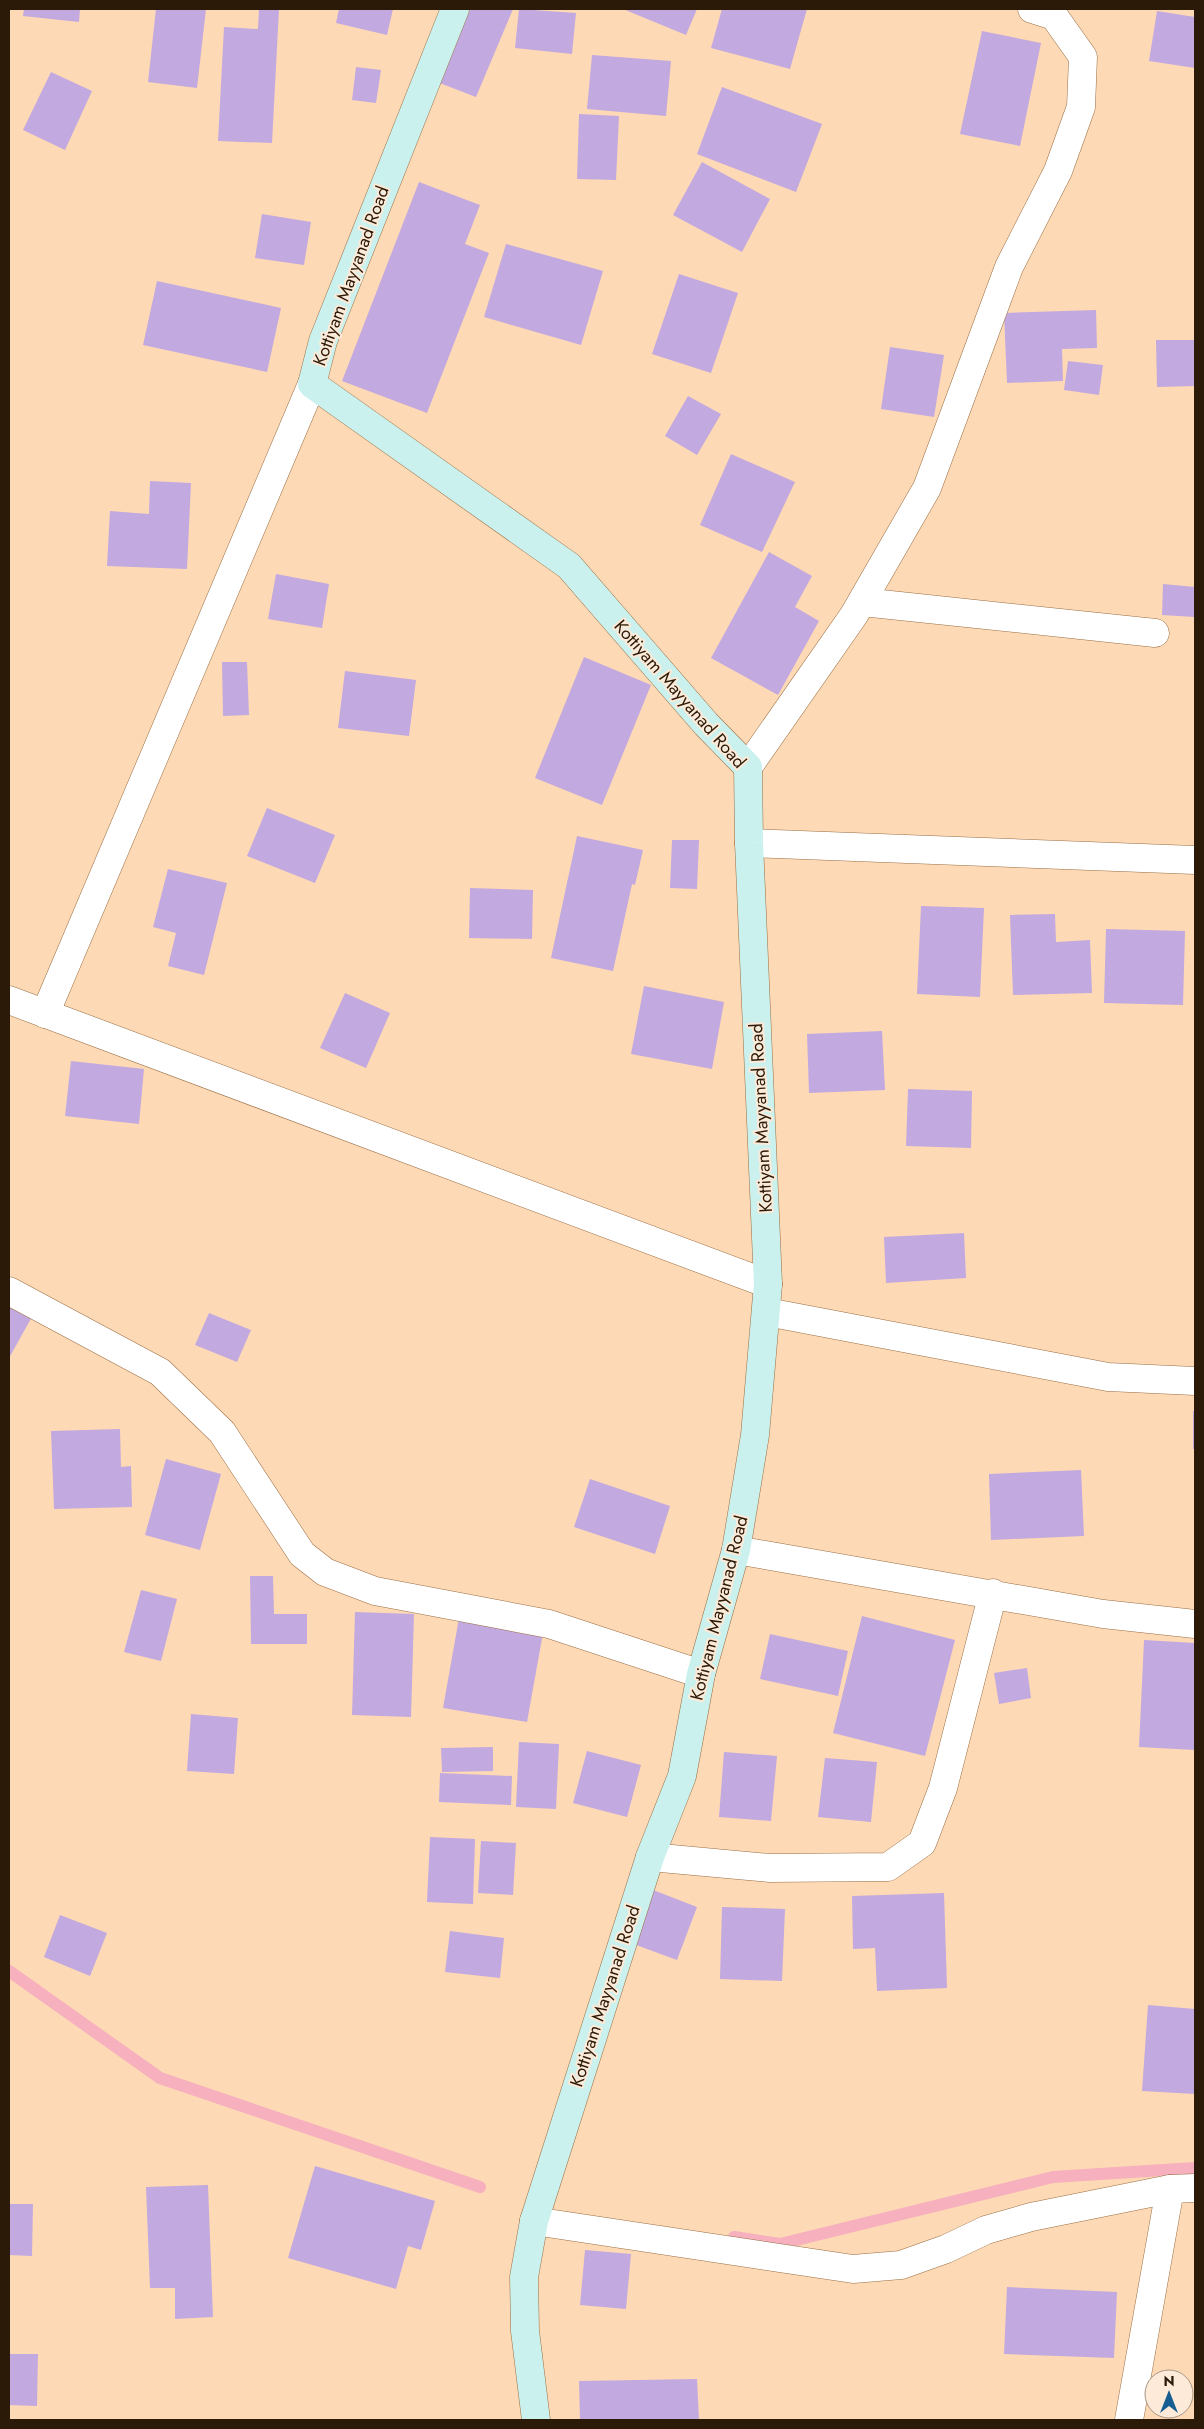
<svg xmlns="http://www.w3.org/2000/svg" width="1204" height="2429" viewBox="0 0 1204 2429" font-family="Jost,sans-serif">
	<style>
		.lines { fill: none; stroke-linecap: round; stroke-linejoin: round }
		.stream { stroke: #f6b0be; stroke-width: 12 }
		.building { fill: #c2a9df }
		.street-casing { stroke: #996f44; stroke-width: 29 }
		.secondary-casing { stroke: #996f44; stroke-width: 29 }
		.street { stroke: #fff; stroke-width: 28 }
		.secondary { stroke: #caf1ed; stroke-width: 28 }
		.labels { text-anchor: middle; stroke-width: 4; stroke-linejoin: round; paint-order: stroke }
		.street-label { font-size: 18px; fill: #2b1a08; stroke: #fdead8 }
	</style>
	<rect width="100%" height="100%" fill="#fed9b5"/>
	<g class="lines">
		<!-- stream -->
		<g class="stream">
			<path d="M9 1971 160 2078 480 2187"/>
			<path d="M734 2237 780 2244 1053 2177 1195 2168"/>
		</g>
	</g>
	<!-- building -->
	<g class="building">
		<path d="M24 9H80L79 22 23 16Z"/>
		<path d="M156 9H206L197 88 148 82Z"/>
		<path d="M259 9H279L272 143 218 141 224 27 258 29Z"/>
		<path d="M339 9H393L387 35 336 23Z"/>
		<path d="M470 9H513L476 97 437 82Z"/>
		<path d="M519 9 576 13 572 54 515 48Z"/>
		<path d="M623 9H697L686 35Z"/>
		<path d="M722 9H807L790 69 711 48Z"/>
		<path d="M1157 11 1195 17V68L1149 61Z"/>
		<path d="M982 31 1041 43 1020 146 960 134Z"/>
		<path d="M592 55 671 61 666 116 587 109Z"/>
		<path d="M356 67 381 70 376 103 352 100Z"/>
		<path d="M51 72 92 91 65 150 23 130Z"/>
		<path d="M722 87 822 124 796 192 697 154Z"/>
		<path d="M579 114 619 116 616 180 577 179Z"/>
		<path d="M702 162 770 199 742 252 673 215Z"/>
		<path d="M419 182 480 205 465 244 489 253 427 413 342 381Z"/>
		<path d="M262 214 311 222 304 265 255 258Z"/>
		<path d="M506 244 603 271 581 345 484 317Z"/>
		<path d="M679 274 738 293 711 373 652 354Z"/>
		<path d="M157 281 281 308 267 372 143 345Z"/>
		<path d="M1096 310 1097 348 1062 349 1063 381 1007 383 1004 313Z"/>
		<path d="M1156 340H1195V386L1157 387Z"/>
		<path d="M890 347 944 355 934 417 881 409Z"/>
		<path d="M1068 361 1103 365 1099 395 1064 390Z"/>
		<path d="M688 396 721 414 697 455 665 436Z"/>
		<path d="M731 454 795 482 762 552 700 525Z"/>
		<path d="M150 481 191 483 187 569 107 566 110 511 149 514Z"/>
		<path d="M769 552 812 576 795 607 819 621 778 695 711 658Z"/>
		<path d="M276 574 329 584 322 628 268 619Z"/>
		<path d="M1163 584 1195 587V617L1162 615Z"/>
		<path d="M584 657 651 685 602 805 535 778Z"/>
		<path d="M222 662H247L249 715 223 716Z"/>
		<path d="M345 671 416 680 409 736 338 728Z"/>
		<path d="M267 808 335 835 315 883 247 856Z"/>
		<path d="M577 836 643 850 635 885 632 884 613 971 551 958Z"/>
		<path d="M672 840H699L697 889 670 888Z"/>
		<path d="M168 869 227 883 204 975 168 966 176 933 153 927Z"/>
		<path d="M470 888 533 890 532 939 469 938Z"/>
		<path d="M921 906 984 908 980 997 917 994Z"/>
		<path d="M1055 914 1056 942 1090 940 1092 993 1013 995 1010 915Z"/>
		<path d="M1106 929 1185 931 1183 1005 1104 1003Z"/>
		<path d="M644 986 724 1002 712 1069 631 1054Z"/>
		<path d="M345 993 390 1013 366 1068 320 1048Z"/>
		<path d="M882 1031 885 1090 809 1093 807 1034Z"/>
		<path d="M71 1061 144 1069 139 1124 65 1116Z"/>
		<path d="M908 1089 972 1091 971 1148 906 1146Z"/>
		<path d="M964 1233 966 1278 886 1283 884 1237Z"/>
		<path d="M9 1302 33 1315 9 1358Z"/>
		<path d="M209 1313 251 1330 237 1362 195 1345Z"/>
		<rect x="1193" y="1411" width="2" height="38"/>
		<path d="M120 1429 121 1467 131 1466 132 1507 54 1509 51 1431Z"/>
		<path d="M166 1459 221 1474 200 1550 145 1535Z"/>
		<path d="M1081 1470 1084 1536 991 1540 989 1474Z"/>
		<path d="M590 1479 670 1506 655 1554 574 1527Z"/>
		<path d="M250 1576H273L274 1614H307V1644H251Z"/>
		<path d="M141 1590 177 1599 161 1661 124 1652Z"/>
		<path d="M355 1612 414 1614 411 1717 352 1715Z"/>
		<path d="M862 1616 955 1640 925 1756 833 1733Z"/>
		<path d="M459 1618 543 1633 527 1722 443 1708Z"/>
		<path d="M770 1634 848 1651 838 1696 760 1679Z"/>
		<path d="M1144 1640 1195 1643V1750L1139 1747Z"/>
		<path d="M1027 1668 1031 1698 999 1704 994 1673Z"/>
		<path d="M191 1714 238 1718 234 1774 187 1771Z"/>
		<path d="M519 1742 559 1744 556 1809 516 1807Z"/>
		<path d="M493 1747V1771L442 1772 441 1748Z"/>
		<path d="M587 1751 641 1765 627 1817 573 1803Z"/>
		<path d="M724 1752 777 1756 771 1821 719 1817Z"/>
		<path d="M825 1758 877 1762 871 1822 818 1817Z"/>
		<path d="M440 1773 512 1776 511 1805 439 1802Z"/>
		<path d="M430 1837 475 1839 473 1904 427 1902Z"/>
		<path d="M481 1841 516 1843 513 1895 478 1893Z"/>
		<path d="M648 1888 697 1907 677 1960 628 1942Z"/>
		<path d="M944 1893 947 1988 877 1991 875 1948 853 1949 852 1896Z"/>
		<path d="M722 1907 785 1909 782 1981 720 1979Z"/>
		<path d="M60 1915 107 1933 90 1976 44 1957Z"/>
		<path d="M450 1931 504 1938 500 1978 445 1972Z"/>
		<path d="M1148 2005 1195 2009V2094L1142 2091Z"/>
		<path d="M315 2166 435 2201 421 2250 408 2246 396 2289 288 2258Z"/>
		<path d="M208 2185 213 2317 175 2319V2288H150L146 2187Z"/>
		<path d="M9 2204H33L32 2256 9 2255Z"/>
		<path d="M585 2250 631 2254 626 2309 580 2305Z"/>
		<path d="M1007 2287 1117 2292 1114 2358 1004 2354Z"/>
		<path d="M9 2354H38L37 2406 9 2405Z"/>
		<path d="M697 2379 699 2420H580L579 2381Z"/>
	</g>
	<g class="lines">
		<defs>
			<g id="street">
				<path d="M862 602 1155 633"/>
				<path d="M748 767 854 615 927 488 1009 267 1058 171 1081 107 1083 57 1054 16 1032 9"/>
				<path d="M749 843 1195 860"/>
				<path d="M9 1000 768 1284"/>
				<path d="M45 1014 312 384"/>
				<path d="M9 1291 160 1372 222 1432 302 1554 325 1572 375 1591 549 1624 701 1674"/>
				<path d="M767 1312 1108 1377 1195 1381"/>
				<path d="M736 1550 1103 1614 1195 1624"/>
				<path d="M650 1857 770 1868 888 1867 922 1843 943 1788 993 1593"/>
				<path d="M534 2221 853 2269 901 2265 946 2249 986 2230 1031 2217 1170 2189 1195 2188"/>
				<path d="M1129 2420 1170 2189"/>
			</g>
			<path id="secondary" d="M455 9 323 341 312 384 569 566 706 724 748 767 749 843 768 1284 755 1435 736 1550 701 1674 682 1776 650 1857 534 2221 524 2277 525 2331 536 2420"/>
		</defs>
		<!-- street casing -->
		<use href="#street" class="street-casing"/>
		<!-- secondary casing -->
		<use href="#secondary" class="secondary-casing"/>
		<!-- street -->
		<use href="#street" class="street"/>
		<!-- secondary -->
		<use href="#secondary" class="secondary"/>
	</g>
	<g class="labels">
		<!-- street labels -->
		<g class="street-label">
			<text transform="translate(351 276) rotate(-70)" y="6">Kottiyam Mayyanad Road</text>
			<text transform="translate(680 694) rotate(49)" y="6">Kottiyam Mayyanad Road</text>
			<text transform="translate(761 1118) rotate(-93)" y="6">Kottiyam Mayyanad Road</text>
			<text transform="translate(719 1608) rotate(-76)" y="6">Kottiyam Mayyanad Road</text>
			<text transform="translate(605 1996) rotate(-72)" y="6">Kottiyam Mayyanad Road</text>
		</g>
	</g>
	<!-- border -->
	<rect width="1204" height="2429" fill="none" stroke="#2b1a08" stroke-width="20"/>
	<!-- north arrow -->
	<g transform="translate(1169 2394)"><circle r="24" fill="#fdead8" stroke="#a99785"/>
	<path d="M0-4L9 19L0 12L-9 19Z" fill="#165e92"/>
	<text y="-8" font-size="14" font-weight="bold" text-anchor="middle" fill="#2b1a08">N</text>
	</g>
</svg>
